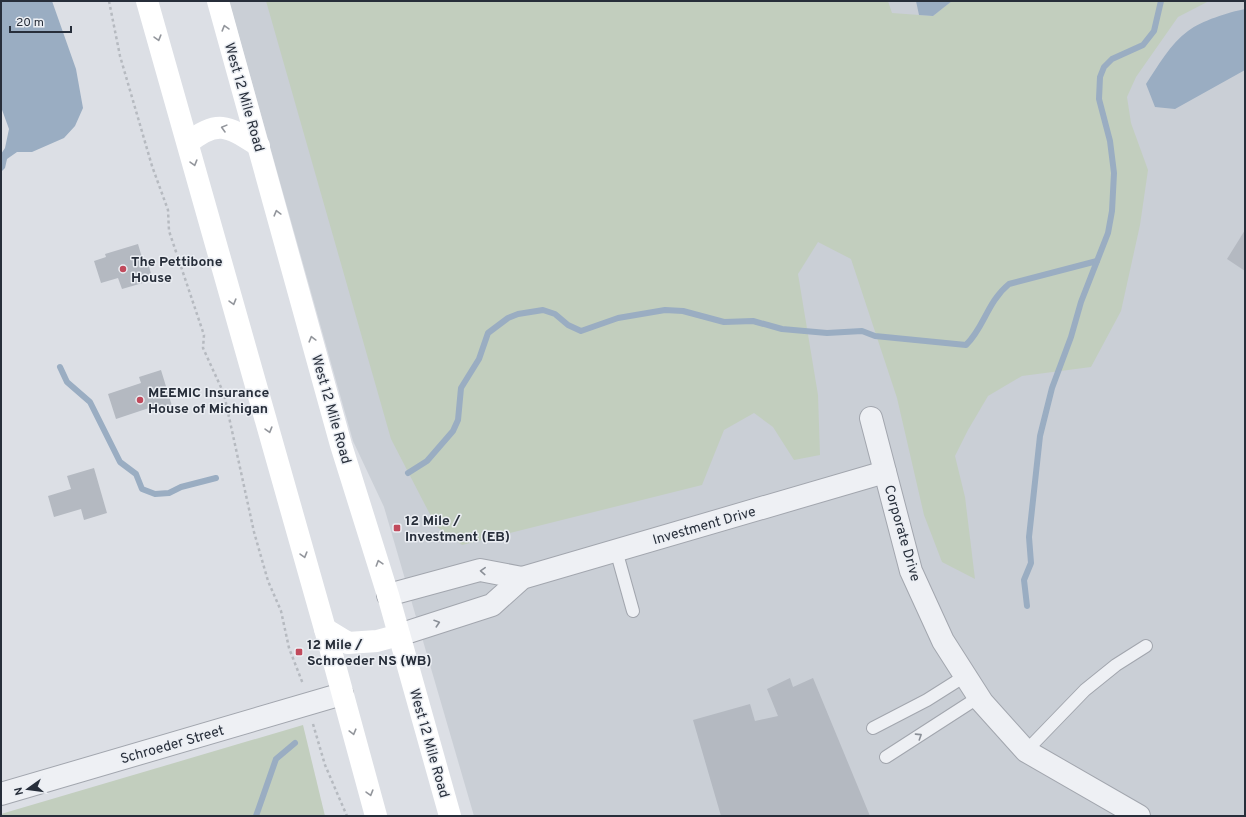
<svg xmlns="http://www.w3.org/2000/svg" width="1246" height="817" viewBox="0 0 1246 817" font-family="Overpass,sans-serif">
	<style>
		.built { fill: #cacfd6 }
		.green { fill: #c2cebe }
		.water { fill: #9aadc2 }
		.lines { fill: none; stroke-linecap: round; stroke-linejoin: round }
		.stream { stroke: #9aadc2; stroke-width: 6 }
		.building { fill: #b4b9c1 }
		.service-casing { stroke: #a2a6ae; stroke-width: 14 }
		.minor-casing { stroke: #a2a6ae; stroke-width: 24 }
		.path { stroke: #b6bac0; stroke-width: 2.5; stroke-dasharray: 3 3; stroke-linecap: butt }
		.service { stroke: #eef0f4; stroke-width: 12 }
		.minor { stroke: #eef0f4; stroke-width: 22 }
		.secondary { stroke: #fff; stroke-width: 22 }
		.oneway { stroke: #93969c }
		.oneway2 { stroke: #8a8f97 }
		.poi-dot { fill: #c14a5c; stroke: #ebeef3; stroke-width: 1.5 }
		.labels { text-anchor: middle; stroke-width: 3; stroke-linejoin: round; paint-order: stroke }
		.street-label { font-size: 14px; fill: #272e3a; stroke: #ebeef3 }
		.poi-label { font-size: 14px; font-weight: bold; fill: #272e3a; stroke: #ebeef3; text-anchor: start }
	</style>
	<rect width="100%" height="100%" fill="#dcdfe5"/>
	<!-- built -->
	<path class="built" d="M229 1H1245V816H474L384 507 353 441Z"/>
	<!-- green -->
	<g class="green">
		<path d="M266 1H888L892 13 933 16 952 1H1209L1178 17 1136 77 1127 97 1131 123 1148 170 1140 225 1121 311 1091 367 1022 376 988 396 968 430 955 456 965 497 975 579 942 562 924 515 897 398 851 259 818 242 798 274 818 395 820 455 794 460 773 427 754 413 724 430 702 485 462 545 436 526 391 439Z"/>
		<path d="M303 725 325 816H1V814Z"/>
	</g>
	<!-- water -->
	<g class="water">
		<path d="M1 1H52L76 69 83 108 75 126 64 138 32 152H17L7 159 5 168 1 172V154L5 148 9 129 1 107Z"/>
		<path d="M916 1H952L933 16 919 15Z"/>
		<path d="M1245 9V70L1175 109 1155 107 1146 84C1158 66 1170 44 1188 31 1201 21 1229 12 1245 9Z"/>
	</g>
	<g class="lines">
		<!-- stream -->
		<g class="stream">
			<path d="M60 367 67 382 90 402 120 462 136 474 142 489 155 494 169 493 181 487 216 478"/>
			<path d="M408 473 427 461 453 431 458 420 461 388 479 359 488 333 508 318 518 314 543 310 555 314 568 325 581 331 618 318 665 310 683 311 724 322 753 321 782 329 827 333 862 331 875 336 966 345C984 328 987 302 1009 284L1097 261"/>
			<path d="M1027 606 1024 580 1031 563 1029 537 1040 436 1052 388 1071 337 1081 302 1108 233 1112 211 1114 173 1110 141 1099 99 1100 77 1104 67 1112 59 1143 45 1154 31 1161 1"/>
			<path d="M256 816 276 759 295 743"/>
		</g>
	</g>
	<!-- building -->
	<g class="building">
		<path d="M1245 230V271L1227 259Z"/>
		<path d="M138 244 143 261 147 260 153 280 122 289 118 278 101 283 94 261 106 257 105 254Z"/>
		<path d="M161 370 172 406 150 413 149 408 116 419 108 394 141 383 139 377Z"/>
		<path d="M94 468 107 513 84 520 81 509 54 517 48 496 71 489 67 476Z"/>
		<path d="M790 678 793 687 813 678 870 816H721L693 720 750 704 755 721 778 716 767 689Z"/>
	</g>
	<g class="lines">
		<defs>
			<g id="service">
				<path d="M616 550 633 611"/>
				<path d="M873 728 927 700 965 676"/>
				<path d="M1026 751 1085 690 1116 665 1146 646"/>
				<path d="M886 757 979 697"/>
			</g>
			<g id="minor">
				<path d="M871 418 911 571 943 641 982 702 1026 751 1139 816"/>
				<path d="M388 595 480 570 522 578"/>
				<path d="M399 635 492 605 522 578 885 472"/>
				<path d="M1 794 342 694"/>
			</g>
		</defs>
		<!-- service casing -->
		<use href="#service" class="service-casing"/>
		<!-- minor casing -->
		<use href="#minor" class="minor-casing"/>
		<!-- path -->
		<g class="path">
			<path d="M109 1 120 56 152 166 168 210 169 231 204 335 203 348 224 394 254 532 268 581 281 611 289 648 303 684"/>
			<path d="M313 724 325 765 347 816"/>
		</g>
		<!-- service -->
		<use href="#service" class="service"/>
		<!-- minor -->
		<use href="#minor" class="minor"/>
		<!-- secondary -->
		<g class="secondary">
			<path d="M147 1 325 629 376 816"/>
			<path d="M218 1 341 445 388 595 450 816"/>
			<path d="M188 143C218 118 229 127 259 146"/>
			<path d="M325 629 348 643 377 641 399 635"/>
		</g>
	</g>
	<!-- one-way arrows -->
	<defs><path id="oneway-chevron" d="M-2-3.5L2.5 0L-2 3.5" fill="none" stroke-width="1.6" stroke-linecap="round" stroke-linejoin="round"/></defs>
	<g class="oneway">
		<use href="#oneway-chevron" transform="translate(225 28) rotate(-106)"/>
		<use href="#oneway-chevron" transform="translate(158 38) rotate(74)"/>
		<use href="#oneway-chevron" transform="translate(224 128) rotate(-165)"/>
		<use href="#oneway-chevron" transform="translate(194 163) rotate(74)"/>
		<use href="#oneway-chevron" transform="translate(277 213) rotate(-105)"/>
		<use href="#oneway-chevron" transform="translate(233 302) rotate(74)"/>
		<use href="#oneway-chevron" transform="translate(312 339) rotate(-105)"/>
		<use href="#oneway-chevron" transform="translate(269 430) rotate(74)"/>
		<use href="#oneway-chevron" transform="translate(304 555) rotate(74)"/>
		<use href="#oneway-chevron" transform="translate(379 563) rotate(-107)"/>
		<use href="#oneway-chevron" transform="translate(353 732) rotate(75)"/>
		<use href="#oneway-chevron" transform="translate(370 793) rotate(74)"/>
	</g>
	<g class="oneway2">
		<use href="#oneway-chevron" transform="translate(483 571) rotate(-177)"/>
		<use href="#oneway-chevron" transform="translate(437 623) rotate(-18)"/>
		<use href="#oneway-chevron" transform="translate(919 736) rotate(-33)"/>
	</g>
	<!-- markers -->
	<g class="poi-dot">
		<circle cx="123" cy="269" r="4"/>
		<circle cx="140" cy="400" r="4"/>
		<rect x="393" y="524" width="8" height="8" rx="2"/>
		<rect x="295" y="648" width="8" height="8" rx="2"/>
	</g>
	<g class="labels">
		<!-- street labels -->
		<g class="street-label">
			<text transform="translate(245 97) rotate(74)" y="5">West 12 Mile Road</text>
			<text transform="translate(332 409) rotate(74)" y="5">West 12 Mile Road</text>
			<text transform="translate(704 525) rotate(-16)" y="5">Investment Drive</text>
			<text transform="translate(903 533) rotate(74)" y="5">Corporate Drive</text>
			<text transform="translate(430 743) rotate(74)" y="5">West 12 Mile Road</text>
			<text transform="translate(172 744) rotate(-16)" y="5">Schroeder Street</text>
		</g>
		<!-- poi labels -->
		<g class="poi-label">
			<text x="131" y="266">The Pettibone<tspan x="131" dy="16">House</tspan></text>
			<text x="148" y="397">MEEMIC Insurance<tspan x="148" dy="16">House of Michigan</tspan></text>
			<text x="405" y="525">12 Mile /<tspan x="405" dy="16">Investment (EB)</tspan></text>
			<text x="307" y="649">12 Mile /<tspan x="307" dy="16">Schroeder NS (WB)</tspan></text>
		</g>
	</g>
	<!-- border -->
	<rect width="1246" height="817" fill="none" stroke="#272e3a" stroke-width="4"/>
	<!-- north arrow -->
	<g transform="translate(28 789) rotate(256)" stroke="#ebeef3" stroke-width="3" paint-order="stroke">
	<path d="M0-3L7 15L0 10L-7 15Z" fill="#272e3a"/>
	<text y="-6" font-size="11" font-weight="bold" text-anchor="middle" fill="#272e3a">N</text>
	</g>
	<!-- scale -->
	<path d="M10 26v6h61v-6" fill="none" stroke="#272e3a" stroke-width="2"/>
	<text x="16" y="26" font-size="12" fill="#272e3a" stroke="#ebeef3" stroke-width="3" paint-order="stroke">20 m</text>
</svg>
